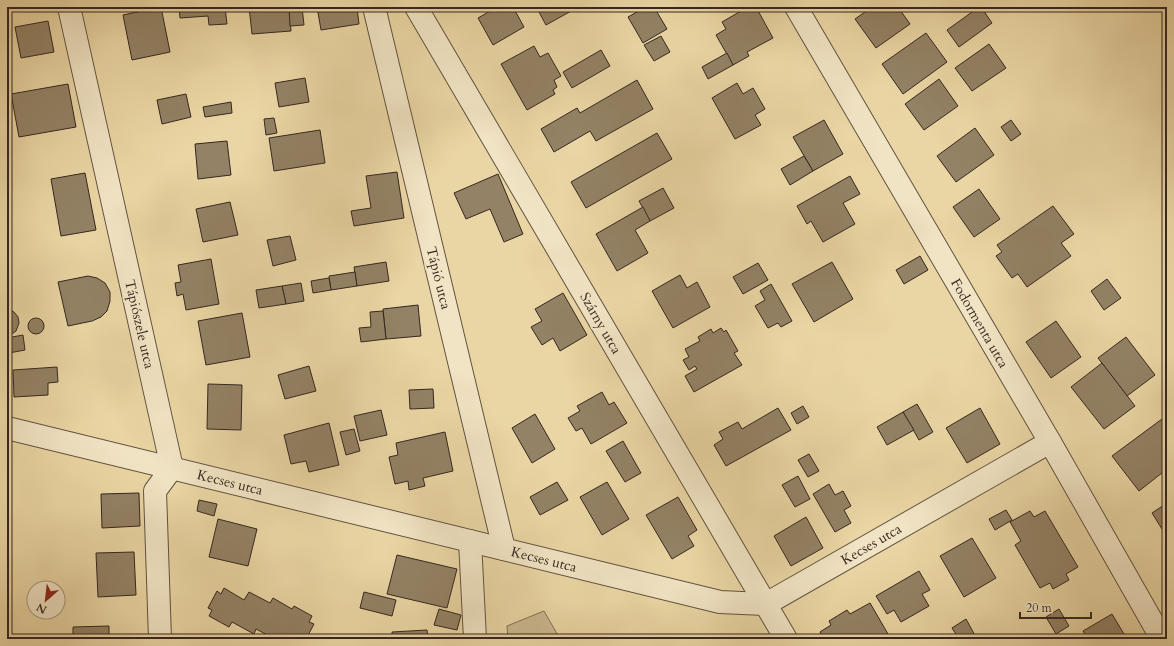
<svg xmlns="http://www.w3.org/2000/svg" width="1174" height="646" viewBox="0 0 1174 646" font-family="Cardo,serif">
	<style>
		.green { fill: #cbb88e; stroke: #807058 }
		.building { fill: #938265; stroke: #352721 }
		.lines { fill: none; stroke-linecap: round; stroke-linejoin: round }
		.minor-casing { stroke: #625342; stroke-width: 24 }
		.minor { stroke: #f1e4c4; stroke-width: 22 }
		.labels { text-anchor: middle; stroke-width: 4; stroke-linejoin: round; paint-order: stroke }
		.street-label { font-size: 14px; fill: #352721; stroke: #f1e4c4 }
	</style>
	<rect width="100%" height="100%" fill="#ead6a4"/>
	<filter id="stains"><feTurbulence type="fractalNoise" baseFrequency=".005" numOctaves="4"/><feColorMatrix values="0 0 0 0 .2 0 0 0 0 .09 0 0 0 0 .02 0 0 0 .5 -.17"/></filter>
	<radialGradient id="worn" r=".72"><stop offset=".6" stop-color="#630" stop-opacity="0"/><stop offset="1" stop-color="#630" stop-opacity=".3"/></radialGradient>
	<!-- green -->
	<path class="green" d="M544 611 560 639H508L507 626Z"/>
	<!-- building -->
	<g class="building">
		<path d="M161 7 170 52 132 60 123 15Z"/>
		<path d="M179 7H225L227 24 209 25 208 16 180 18Z"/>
		<path d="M249 7H289L291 31 252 34Z"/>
		<path d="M289 7H302L304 25 290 26Z"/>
		<path d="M317 7H357L359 24 321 30Z"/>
		<path d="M497 7H513L524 27 493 45 478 18Z"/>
		<path d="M547 7H572L573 10 546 25 539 12Z"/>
		<path d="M646 7H654L667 29 643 43 628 17Z"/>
		<path d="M748 7H756L773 38 747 52 749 56 733 65 716 35 726 29 722 22Z"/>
		<path d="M872 7H898L910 24 876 48 855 19Z"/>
		<path d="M979 7H981L992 23 959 47 947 30Z"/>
		<path d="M48 21 54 52 21 58 15 27Z"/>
		<path d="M926 33 947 62 903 94 882 64Z"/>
		<path d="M661 36 670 52 654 61 644 45Z"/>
		<path d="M989 44 1006 68 972 91 955 68Z"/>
		<path d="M534 46 540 57 548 53 561 76 554 80 557 87 553 90 555 94 527 110 501 64Z"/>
		<path d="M601 50 610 66 572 88 563 72Z"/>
		<path d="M727 53 733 65 708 79 702 67Z"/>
		<path d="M305 78 309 102 279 107 275 83Z"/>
		<path d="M939 79 958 106 924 130 905 104Z"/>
		<path d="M637 80 653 109 596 141 590 131 554 152 541 129 577 108 580 113Z"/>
		<path d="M737 83 743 94 753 88 765 109 755 115 761 125 735 139 712 98Z"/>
		<path d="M68 84 76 127 19 137 11 94Z"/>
		<path d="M186 94 191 117 162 124 157 100Z"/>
		<path d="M231 102 232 113 205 117 203 107Z"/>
		<path d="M274 118 277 133 266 135 264 119Z"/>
		<path d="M824 120 843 154 813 171 793 137Z"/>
		<path d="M1011 120 1021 134 1011 141 1001 127Z"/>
		<path d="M975 128 994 155 956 182 937 156Z"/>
		<path d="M320 130 325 163 274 171 269 138Z"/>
		<path d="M657 133 672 159 586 208 571 182Z"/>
		<path d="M227 141 231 175 198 179 195 144Z"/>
		<path d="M804 156 813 171 790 185 781 169Z"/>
		<path d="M397 172 404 218 354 226 351 211 371 208 366 176Z"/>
		<path d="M85 173 96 230 61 236 51 179Z"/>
		<path d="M498 174 523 234 504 242 490 209 466 219 454 193Z"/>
		<path d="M850 176 860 194 843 203 855 224 823 242 811 221 807 224 797 206Z"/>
		<path d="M663 188 674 208 650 221 639 201Z"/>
		<path d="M979 189 1000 219 974 237 953 207Z"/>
		<path d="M230 202 238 235 203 242 196 209Z"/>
		<path d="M1053 206 1074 234 1061 243 1071 256 1027 287 1018 274 1012 278 996 256 1002 252 997 245Z"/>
		<path d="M643 207 650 221 635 230 648 253 617 271 596 234Z"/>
		<path d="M290 236 296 260 273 266 267 240Z"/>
		<path d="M920 256 928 270 904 284 896 270Z"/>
		<path d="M211 259 219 304 186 310 183 294 177 296 175 283 181 282 178 265Z"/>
		<path d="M386 262 389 281 357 286 354 267Z"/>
		<path d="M832 262 853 299 814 322 792 284Z"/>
		<path d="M758 263 768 280 743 294 733 277Z"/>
		<path d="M355 272 357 286 331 290 329 276Z"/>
		<path d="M680 275 687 288 697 282 710 307 673 328 652 291Z"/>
		<path d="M88 276 97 278 105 283 110 292V301L107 311 101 317 92 321 68 326 58 282Z"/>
		<path d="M329 278 331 290 313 293 311 281Z"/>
		<path d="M1107 279 1121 298 1104 310 1091 291Z"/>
		<path d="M301 283 304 301 286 304 282 286Z"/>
		<path d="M771 284 792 321 781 327 778 323 768 328 755 306 765 300 760 291Z"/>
		<path d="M282 286 286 304 259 308 256 290Z"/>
		<path d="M563 293 587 335 560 351 553 338 542 345 531 327 542 321 535 309Z"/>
		<path d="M418 305 421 336 386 339 383 309Z"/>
		<path d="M7 309 14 312 18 317 19 323 16 331 9 336 7 335Z"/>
		<path d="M383 311 386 339 361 342 359 328 371 327 370 312Z"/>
		<path d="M242 313 250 357 206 365 198 321Z"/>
		<circle cx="36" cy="326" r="8"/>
		<path d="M1056 321 1081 357 1051 378 1026 342Z"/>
		<path d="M721 328 724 332 726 330 738 351 734 353 742 365 694 392 685 376 697 369 695 366 689 370 683 360 689 357 685 349 700 341 698 337 711 329 713 333Z"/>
		<path d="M23 335 25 350 9 353 7 338Z"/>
		<path d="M1126 337 1155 375 1127 396 1098 358Z"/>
		<path d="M1102 363 1135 406 1104 429 1071 387Z"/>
		<path d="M309 366 316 391 285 399 278 375Z"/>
		<path d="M57 367 58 382 48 383V395L14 397 13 370Z"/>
		<path d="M208 384 242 385 241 430 207 429Z"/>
		<path d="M433 389 434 408 410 409 409 390Z"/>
		<path d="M602 392 609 405 614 402 627 423 591 444 582 428 576 431 568 418 580 411 577 406Z"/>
		<path d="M917 404 933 432 919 440 903 412Z"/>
		<path d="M803 406 809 417 797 424 791 413Z"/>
		<path d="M778 408 791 430 726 466 714 445 723 439 719 432 738 422 742 429Z"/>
		<path d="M980 408 1000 444 967 463 946 428Z"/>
		<path d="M381 410 387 435 360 441 354 416Z"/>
		<path d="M903 412 914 430 887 445 877 427Z"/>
		<path d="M535 414 555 449 532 463 512 428Z"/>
		<path d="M1162 419 1167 426V469L1139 491 1112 456Z"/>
		<path d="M329 423 339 465 309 472 306 461 291 464 284 435Z"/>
		<path d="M354 429 360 451 346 455 340 432Z"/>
		<path d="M445 432 453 471 423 478 425 486 409 490 408 481 395 484 389 457 398 455 396 443Z"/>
		<path d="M623 441 641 473 625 482 606 451Z"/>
		<path d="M809 454 819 471 808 477 798 460Z"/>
		<path d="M7 461 8 492H7Z"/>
		<path d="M798 476 810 499 795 507 782 485Z"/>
		<path d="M557 482 568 500 540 515 530 497Z"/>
		<path d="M607 482 629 519 602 535 580 497Z"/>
		<path d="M829 484 835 495 843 491 851 506 844 510 851 523 835 532 813 494Z"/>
		<path d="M139 493 140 526 102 528 101 494Z"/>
		<path d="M678 497 697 530 688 536 694 546 672 559 646 515Z"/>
		<path d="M199 500 217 504 214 516 197 511Z"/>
		<path d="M1167 503V537L1152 513Z"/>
		<path d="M1006 510 1012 520 995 530 989 519Z"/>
		<path d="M1030 511 1034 517 1045 511 1078 567 1066 574 1069 580 1053 589 1050 583 1040 588 1015 545 1021 541 1010 522Z"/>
		<path d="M806 517 823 548 791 566 774 536Z"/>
		<path d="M218 519 257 529 248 566 209 557Z"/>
		<path d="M972 538 996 578 964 597 940 556Z"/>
		<path d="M134 552 136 595 98 597 96 553Z"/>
		<path d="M397 555 457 569 447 608 387 594Z"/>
		<path d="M919 571 930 590 922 594 929 606 901 622 894 610 887 614 876 596Z"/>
		<rect x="7" y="582" width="4" height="23"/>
		<path d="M224 588 244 600 249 592 270 603 273 598 292 609 294 606 312 616 309 622 314 624 306 639H285L278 635 276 639H275L256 629 254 634 232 622 229 627 209 616 212 610 208 608 217 591 221 594Z"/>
		<path d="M364 592 396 600 392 616 360 608Z"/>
		<path d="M870 603 888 634 880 639H824L820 632 831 625 829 621 847 610 850 614Z"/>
		<path d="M439 609 461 615 457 630 434 625Z"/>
		<path d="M1059 609 1069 626 1056 634 1046 617Z"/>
		<path d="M1112 614 1127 639H1088L1083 631Z"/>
		<path d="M966 619 977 639H959L952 628Z"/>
		<path d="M109 626V639H73V627Z"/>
		<path d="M427 630 428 639H392V632Z"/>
	</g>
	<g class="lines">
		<defs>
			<g id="minor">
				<path d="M69 7 172 468 155 491 160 639"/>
				<path d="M374 7 504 549"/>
				<path d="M416 7 786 639"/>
				<path d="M796 7 1050 442 1162 639"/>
				<path d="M7 428 720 602 766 604 1050 442"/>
				<path d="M470 541 475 639"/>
			</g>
		</defs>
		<!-- minor casing -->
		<use href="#minor" class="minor-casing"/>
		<!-- minor -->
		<use href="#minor" class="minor"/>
	</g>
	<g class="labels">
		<!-- street labels -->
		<g class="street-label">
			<text transform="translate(439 278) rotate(76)" y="5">Tápió utca</text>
			<text transform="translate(601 323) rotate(60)" y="5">Szárny utca</text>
			<text transform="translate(980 323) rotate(60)" y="5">Fodormenta utca</text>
			<text transform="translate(140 324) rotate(77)" y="5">Tápiószele utca</text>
			<text transform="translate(230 482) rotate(14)" y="5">Kecses utca</text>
			<text transform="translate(871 544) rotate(-30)" y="5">Kecses utca</text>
			<text transform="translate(544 559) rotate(14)" y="5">Kecses utca</text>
		</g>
	</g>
	<!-- margin -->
	<rect width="1174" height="646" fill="none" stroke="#ead6a4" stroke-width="24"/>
	<rect x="8" y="8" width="1158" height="630" fill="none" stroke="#352721" stroke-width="2"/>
	<rect x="12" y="12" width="1150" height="622" fill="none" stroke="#352721"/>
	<!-- north arrow -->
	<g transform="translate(46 600) rotate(208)"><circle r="19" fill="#f1e4c4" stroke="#a69883"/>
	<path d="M0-3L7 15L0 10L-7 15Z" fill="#8f2418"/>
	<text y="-6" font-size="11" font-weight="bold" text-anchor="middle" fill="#352721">N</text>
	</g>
	<!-- scale -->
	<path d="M1020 612v6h71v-6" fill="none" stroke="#352721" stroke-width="2"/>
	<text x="1026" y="612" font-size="12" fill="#352721" stroke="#f1e4c4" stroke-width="3" paint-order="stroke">20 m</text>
	<rect width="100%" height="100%" filter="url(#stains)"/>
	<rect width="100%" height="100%" fill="url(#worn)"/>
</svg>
